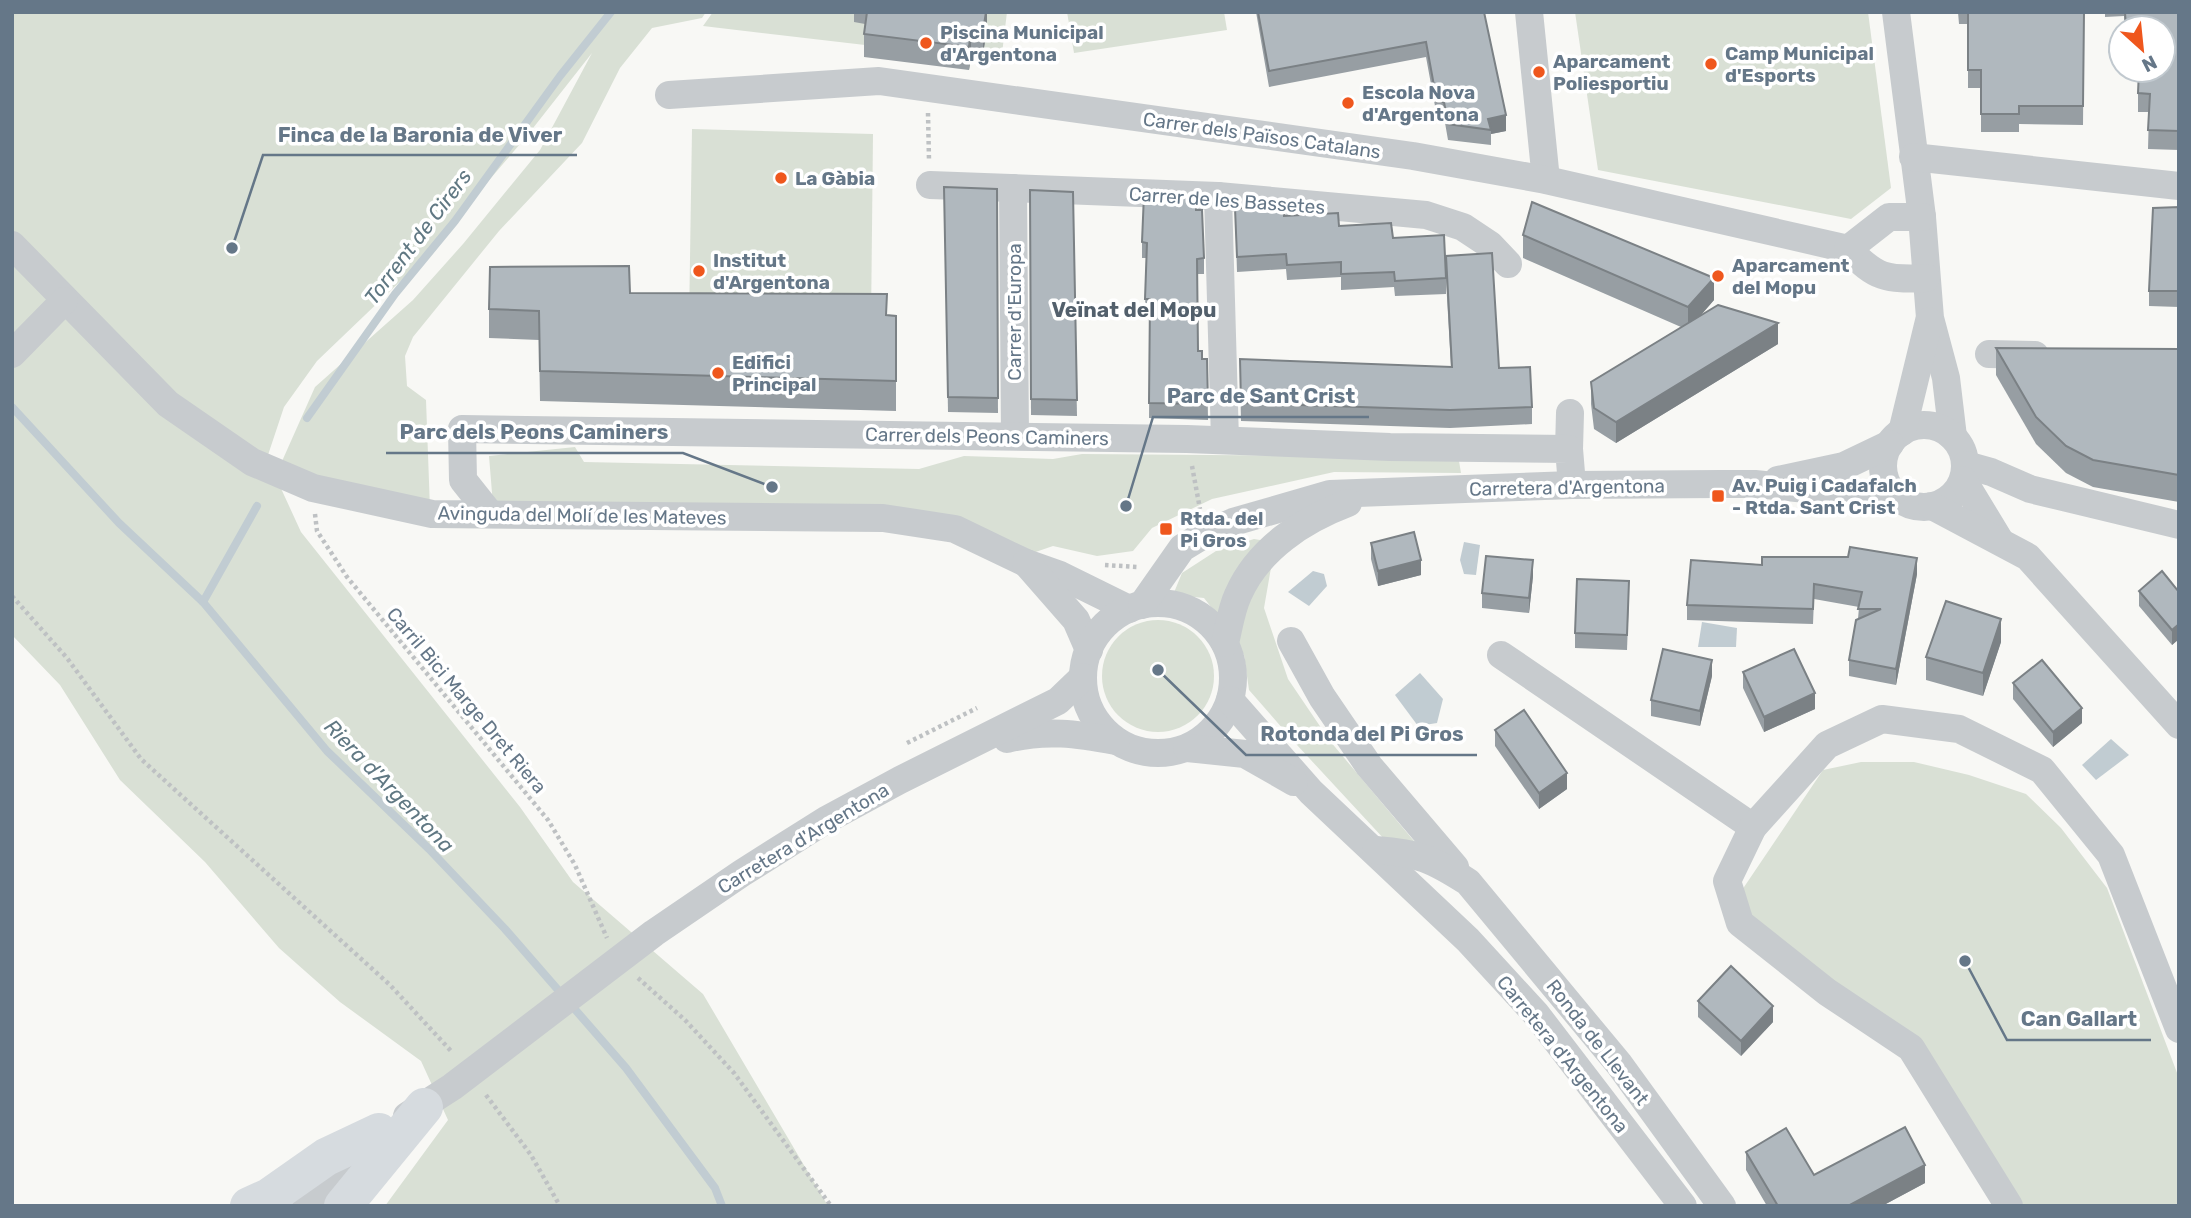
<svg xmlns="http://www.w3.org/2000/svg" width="2191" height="1218" viewBox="0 0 2191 1218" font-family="Rubik,sans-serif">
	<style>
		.green { fill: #d9e0d5 }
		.water { fill: #c1ccd2 }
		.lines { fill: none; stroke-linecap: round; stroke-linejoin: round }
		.stream { stroke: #c1ccd2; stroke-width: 8 }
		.path { stroke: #bec1c3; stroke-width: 4.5; stroke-dasharray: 3.5 3.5; stroke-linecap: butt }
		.minor { stroke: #c7cbce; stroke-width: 28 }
		.highway { stroke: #d6dbdf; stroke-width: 38 }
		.wall { fill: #979ea3 }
		.shaded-wall { fill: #7b8185 }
		.building { fill: #b0b8be; stroke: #7b8185; stroke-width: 2 }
		.poi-dot { fill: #ef571d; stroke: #fff; stroke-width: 2.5 }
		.labels { text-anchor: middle; stroke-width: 7; stroke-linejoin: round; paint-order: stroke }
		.poi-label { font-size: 19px; font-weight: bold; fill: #657788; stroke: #fff; text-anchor: start }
		.street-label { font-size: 19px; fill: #657788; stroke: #fff }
		.water-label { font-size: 21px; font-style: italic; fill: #607883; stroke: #fff }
		.neighbourhood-label { font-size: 21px; font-weight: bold; fill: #53606c; stroke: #fff }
		.leader { fill: none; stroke: #657788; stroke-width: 2.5 }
		.callout-dot { fill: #657788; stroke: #fff; stroke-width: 2.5 }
		.callout-label { font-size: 21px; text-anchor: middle; font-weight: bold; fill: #657788; stroke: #fff; stroke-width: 7; stroke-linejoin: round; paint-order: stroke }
	</style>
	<rect width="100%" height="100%" fill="#f8f8f5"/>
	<!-- green -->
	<g class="green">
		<path d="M12 12H706L702 18 652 28 620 68 582 143 499 231 413 337 405 356 407 386 426 400 430 509 279 468 315 387 413 300 463 244 540 150 592 53 526 137 412 270 317 361 284 407 267 458 301 532 520 807 573 882 703 994 828 1206H385L448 1120 421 1061 340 1002 279 948 205 862 120 780 60 685 12 635Z"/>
		<path d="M713 12H1007L1001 62 971 58 969 70 865 45 703 26Z"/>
		<path d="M1067 12H1224L1227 30 1074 53Z"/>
		<path d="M1575 12H1868L1891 188 1851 219 1598 170Z"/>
		<path d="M692 129 873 134 871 323H689Z"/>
		<path d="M575 447 584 462 919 469 964 456 1053 459 1082 454 1341 456 1459 461 1461 473 1334 472 1212 499 1152 528 1133 551 1097 556 1053 546 1021 557 955 521 493 505 489 456Z"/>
		<path d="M1254 539 1266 541 1222 621 1204 598 1173 595 1182 573 1216 551Z"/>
		<path d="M1272 562 1264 608 1288 679 1330 741 1419 847 1385 840 1297 745 1249 690 1244 655 1236 643 1243 604Z"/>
		<circle cx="1158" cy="676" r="56"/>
		<path d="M1861 762H1914L1969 775 2026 794 2061 828 2107 888 2179 1078V1206H2019L1921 1042 1740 923V893L1823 770Z"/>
	</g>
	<!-- water -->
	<g class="water">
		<path d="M1464 542 1480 545 1476 575 1464 574 1460 560Z"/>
		<path d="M1313 571 1324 574 1327 586 1309 606 1288 592Z"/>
		<path d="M1702 622 1737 628 1736 647H1698Z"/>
		<path d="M1420 673 1443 699 1437 723 1418 726 1395 695Z"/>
		<path d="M2111 739 2129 755 2096 780 2082 765Z"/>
	</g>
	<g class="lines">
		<!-- stream -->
		<g class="stream">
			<path d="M12 407 119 523 203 602 327 751 429 849 505 929 626 1068 715 1188 722 1206"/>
			<path d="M307 418 395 294 455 221 560 76 611 12"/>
			<path d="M203 602 257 506"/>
		</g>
		<!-- path -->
		<g class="path">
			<path d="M928 113 929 160"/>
			<path d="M1192 466 1200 509"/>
			<path d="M315 514 317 531 347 577 548 820 575 865 607 938"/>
			<path d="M1105 565 1138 567"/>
			<path d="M12 596 67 658 141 759 390 985 452 1052"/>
			<path d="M907 743 977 708"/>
			<path d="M638 978 685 1020 734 1073 831 1206"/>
			<path d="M486 1095 531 1155 560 1206"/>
		</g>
		<!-- minor -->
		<g class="minor">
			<path d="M1529 12 1546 180"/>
			<path d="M1896 12 1922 217 1930 318 1946 378 1953 437"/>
			<path d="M669 95 879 81 1413 156 1546 180 1848 249C1876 278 1886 280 1926 278"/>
			<path d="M1913 157 2179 186"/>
			<path d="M930 185 1218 196 1426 215 1463 227 1490 245 1508 264"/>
			<path d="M1013 188 1015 436"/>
			<path d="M1218 196 1225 440"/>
			<path d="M12 245 168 404 252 462 313 488 432 514 883 518 955 529 1026 563 1060 575 1129 609"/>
			<path d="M1848 249 1889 217H1922"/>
			<path d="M12 354 64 301"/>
			<path d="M1989 354 2035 355"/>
			<circle cx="1924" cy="466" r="41"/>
			<path d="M1902 432 1929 321"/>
			<path d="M1569 449 1570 413"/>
			<path d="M1966 465 1991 472 2030 489 2179 525"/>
			<path d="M1778 480 1844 466 1890 444"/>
			<path d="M1963 480 2000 541"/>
			<path d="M1932 506 2028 557 2179 725"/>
			<path d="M490 514 463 480 462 429 1187 439 1390 447 1569 449 1572 485"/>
			<path d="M1026 563 1076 620 1089 650"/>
			<circle cx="1158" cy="678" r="75"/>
			<path d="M1142 605 1182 548 1205 534 1233 522 1330 494 1572 485 1720 484H1755L1865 495 1893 492"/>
			<path d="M1291 641 1322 697 1369 766 1455 867"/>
			<path d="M1225 643C1229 627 1231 610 1238 595 1258 549 1303 520 1348 503"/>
			<path d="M1501 655 1753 827"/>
			<path d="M1230 700 1311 792 1468 940 1536 1014 1683 1206"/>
			<path d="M1007 739C1045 729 1078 734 1116 741"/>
			<path d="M1187 748 1245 754 1294 782"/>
			<path d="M1376 850C1419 853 1432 859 1468 882L1619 1064 1722 1206"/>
			<path d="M407 1116 452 1087 654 933 742 873 826 820 900 780 1058 701 1083 677"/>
			<path d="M306 1206 360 1149"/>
			<path d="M2009 1206 1911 1048 1827 992 1740 923 1727 881 1753 827 1827 745 1882 719 1959 729 2042 770 2111 855 2179 1029"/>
		</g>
		<!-- highway -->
		<g class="highway">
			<path d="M249 1206 269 1197 326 1157 379 1132"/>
			<path d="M343 1206 424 1107"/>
		</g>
	</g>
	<!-- wall -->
	<g class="wall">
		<path d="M854 12H987V29L983 54 971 53 969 70 864 57V34L865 24 854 22Z"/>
		<path d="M1256 12H1484L1506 131 1491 134V145L1448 140 1444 117H1437L1426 57 1269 87Z"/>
		<path d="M1958 12H2084L2083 125 2019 124V132H1981V88H1968V24H1959Z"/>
		<path d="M2105 12H2179V150L2148 149 2149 112H2138V93L2163 28H2125L2124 16 2105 17Z"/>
		<path d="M944 187 997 189 998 413 948 412Z"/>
		<path d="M1030 190 1073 192 1077 416 1031 415Z"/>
		<path d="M2179 207V307L2149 306V291Z"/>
		<path d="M1235 208 1339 226 1393 238 1446 271 1499 368 1532 407V424L1450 428 1241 421 1240 376 1451 367 1446 280V294L1395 296 1394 287 1341 290V277L1287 280 1286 269 1237 272Z"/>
		<path d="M1196 210 1204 258V274H1197L1198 351 1202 359H1207L1208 420 1149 418 1150 314H1145L1146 258H1142V242Z"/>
		<path d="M1523 235 1714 300 1700 316 1778 344 1616 443 1594 429 1591 404V382L1681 327 1523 258Z"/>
		<path d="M630 293 896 316V411L540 401 539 340 489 338V309Z"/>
		<path d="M1996 348 2179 349V502L2093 487 2066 473 2036 444 1996 375Z"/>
		<path d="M1371 543 1421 575 1378 586 1371 559Z"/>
		<path d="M1691 560 1917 574 1896 685 1849 676V660L1858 619 1859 607 1814 599 1813 624 1687 620V605Z"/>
		<path d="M1533 576 1529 613 1482 608V593Z"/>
		<path d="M2139 591 2179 592V639L2172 645 2139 606Z"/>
		<path d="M1629 596 1627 650 1575 648V633Z"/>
		<path d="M2001 642 1983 696 1926 680V657Z"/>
		<path d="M1743 672 1815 709 1764 732 1743 688Z"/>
		<path d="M1712 676 1700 726 1651 716V700Z"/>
		<path d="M2013 683 2082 723 2053 747 2013 699Z"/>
		<path d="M1495 730 1567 789 1539 809 1495 746Z"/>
		<path d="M1698 1001 1773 1022 1741 1056 1698 1017Z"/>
		<path d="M1746 1152 1814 1175 1925 1183 1882 1206H1767L1746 1170Z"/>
	</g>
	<!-- shaded-wall -->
	<g class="shaded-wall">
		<path d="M986 12H987V29L983 54V31Z"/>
		<path d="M971 30V53L969 70V47Z"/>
		<path d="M1506 115V131L1491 134V130L1488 119Z"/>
		<path d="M1714 278V300L1688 330V307Z"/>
		<path d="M1778 323V344L1616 443V422Z"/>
		<path d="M1917 558V574L1896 685V669Z"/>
		<path d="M1421 560V575L1378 586V571Z"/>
		<path d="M1533 560V576L1529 613V598Z"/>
		<path d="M2001 619V642L1983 696V673Z"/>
		<path d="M2179 624V639L2172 645V630Z"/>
		<path d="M1712 660V676L1700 726V711Z"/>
		<path d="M1815 693V709L1764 732V717Z"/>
		<path d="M2082 708V723L2053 747V732Z"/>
		<path d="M1567 773V789L1539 809V793Z"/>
		<path d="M1773 1006V1022L1741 1056V1041Z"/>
		<path d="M1925 1165V1183L1882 1206H1848Z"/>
	</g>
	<!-- building -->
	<g class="building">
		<path d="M867 12H986L983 31 971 30 969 47 864 34Z"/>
		<path d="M1258 12H1484L1506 115 1488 119 1491 130 1448 124 1444 102H1437L1426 42 1269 71Z"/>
		<path d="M1968 12H2084L2083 106H2019V114H1981V70H1968Z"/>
		<path d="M2125 12H2179V131L2148 130 2150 94 2138 93 2139 70H2163V28H2126Z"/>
		<path d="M944 187 997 189 998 398 948 397Z"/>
		<path d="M1030 190 1073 192 1077 400 1031 399Z"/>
		<path d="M1144 194 1196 196V210H1202L1204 258 1197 259 1198 351H1202V359H1207L1208 404 1149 403 1150 299H1145L1147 243 1142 242Z"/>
		<path d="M1532 202 1714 278 1688 307 1523 235Z"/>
		<path d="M1284 206V216L1338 213 1339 226 1391 223 1393 238 1444 235 1446 278 1395 281 1394 272 1341 274V262L1287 265 1286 254 1237 257 1235 208Z"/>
		<path d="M2179 207V291H2149L2153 208Z"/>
		<path d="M1492 253 1499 368 1530 367 1532 407 1450 410 1241 403 1240 359 1452 367 1446 256Z"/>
		<path d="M629 266 630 293 887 294 886 315 896 316V381L540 371 539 311 489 309 490 267Z"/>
		<path d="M1718 305 1778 323 1616 422 1594 408 1591 382Z"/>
		<path d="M1996 348 2179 349V475L2093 460 2066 446 2036 417Z"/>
		<path d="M1414 532 1421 560 1378 571 1371 543Z"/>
		<path d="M1850 547 1917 558 1896 669 1849 660 1856 620 1881 609H1858L1862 592 1814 584 1813 609 1687 605 1691 560 1762 565V557H1848Z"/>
		<path d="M1486 556 1533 560 1529 598 1482 593Z"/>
		<path d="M2162 571 2179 592V624L2172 630 2139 591Z"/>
		<path d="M1577 579 1629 581 1627 635 1575 633Z"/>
		<path d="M1946 601 2001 619 1983 673 1926 657Z"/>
		<path d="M1663 649 1712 660 1700 711 1651 700Z"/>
		<path d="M1794 649 1815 693 1764 717 1743 672Z"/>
		<path d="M2042 660 2082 708 2053 732 2013 683Z"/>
		<path d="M1524 710 1567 773 1539 793 1495 730Z"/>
		<path d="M1731 966 1773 1006 1741 1041 1698 1001Z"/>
		<path d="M1905 1127 1925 1165 1848 1206H1778L1746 1152 1786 1128 1814 1175Z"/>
	</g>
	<!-- markers -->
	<g class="poi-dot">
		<circle cx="926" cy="43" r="7"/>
		<circle cx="1711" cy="64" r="7"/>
		<circle cx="1539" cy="72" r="7"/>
		<circle cx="1348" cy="103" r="7"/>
		<circle cx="781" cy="178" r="7"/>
		<circle cx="699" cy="271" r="7"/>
		<circle cx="1718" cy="276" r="7"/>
		<circle cx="718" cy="373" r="7"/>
		<rect x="1711" y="489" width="14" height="14" rx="3.5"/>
		<rect x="1159" y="522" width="14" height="14" rx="3.5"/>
	</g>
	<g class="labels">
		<!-- poi labels -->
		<g class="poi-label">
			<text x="940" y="39">Piscina Municipal<tspan x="940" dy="22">d'Argentona</tspan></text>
			<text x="1725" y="60">Camp Municipal<tspan x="1725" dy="22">d'Esports</tspan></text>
			<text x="1553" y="68">Aparcament<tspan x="1553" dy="22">Poliesportiu</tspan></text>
			<text x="1362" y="99">Escola Nova<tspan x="1362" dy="22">d'Argentona</tspan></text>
			<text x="795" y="185">La Gàbia</text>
			<text x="713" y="267">Institut<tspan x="713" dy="22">d'Argentona</tspan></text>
			<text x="1732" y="272">Aparcament<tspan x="1732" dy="22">del Mopu</tspan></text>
			<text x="732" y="369">Edifici<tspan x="732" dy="22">Principal</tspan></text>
			<text x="1732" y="492">Av. Puig i Cadafalch<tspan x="1732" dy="22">- Rtda. Sant Crist</tspan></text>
			<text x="1180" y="525">Rtda. del<tspan x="1180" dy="22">Pi Gros</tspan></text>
		</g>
		<!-- street labels -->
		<g class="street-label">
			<text transform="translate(1262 135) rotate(8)" y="7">Carrer dels Països Catalans</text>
			<text transform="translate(1227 200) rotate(4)" y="7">Carrer de les Bassetes</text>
			<text transform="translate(1014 312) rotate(-90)" y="7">Carrer d'Europa</text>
			<text transform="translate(987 436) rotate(1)" y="7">Carrer dels Peons Caminers</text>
			<text transform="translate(1567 487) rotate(-1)" y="7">Carretera d'Argentona</text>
			<text transform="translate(582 515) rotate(1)" y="7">Avinguda del Molí de les Mateves</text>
			<text transform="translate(467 700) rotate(50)" y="7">Carril Bici Marge Dret Riera</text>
			<text transform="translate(803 838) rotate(-31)" y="7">Carretera d'Argentona</text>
			<text transform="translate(1598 1042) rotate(52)" y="7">Ronda de Llevant</text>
			<text transform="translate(1563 1054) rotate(51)" y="7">Carretera d'Argentona</text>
		</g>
		<!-- water labels -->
		<g class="water-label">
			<text transform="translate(418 237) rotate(-53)" y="7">Torrent de Cirers</text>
			<text transform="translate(389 786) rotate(46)" y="7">Riera d'Argentona</text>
		</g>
		<!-- neighbourhood labels -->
		<g class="neighbourhood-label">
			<text x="1134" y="317">Veïnat del Mopu</text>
		</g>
	</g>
	<!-- callouts -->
	<path class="leader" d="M232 248L263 155H577M1126 506L1153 417H1369M772 487L683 453H386M1158 670L1246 755H1477M1965 961L2007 1040H2151"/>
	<g class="callout-dot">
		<circle cx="232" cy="248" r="7"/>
		<circle cx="1126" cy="506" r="7"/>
		<circle cx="772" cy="487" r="7"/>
		<circle cx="1158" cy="670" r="7"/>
		<circle cx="1965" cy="961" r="7"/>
	</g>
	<g class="callout-label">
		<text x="420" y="142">Finca de la Baronia de Viver</text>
		<text x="1261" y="403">Parc de Sant Crist</text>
		<text x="534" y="439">Parc dels Peons Caminers</text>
		<text x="1362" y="741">Rotonda del Pi Gros</text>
		<text x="2079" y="1026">Can Gallart</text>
	</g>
	<!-- border -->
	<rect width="2191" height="1218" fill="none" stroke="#657788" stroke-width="28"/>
	<!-- north arrow -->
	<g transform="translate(2142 49) rotate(153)"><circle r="33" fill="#ffffff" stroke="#c1c9cf" stroke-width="2"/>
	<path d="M0-5L12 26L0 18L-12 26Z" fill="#ef571d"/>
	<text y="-10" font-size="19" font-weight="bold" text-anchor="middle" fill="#657788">N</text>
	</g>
</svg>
